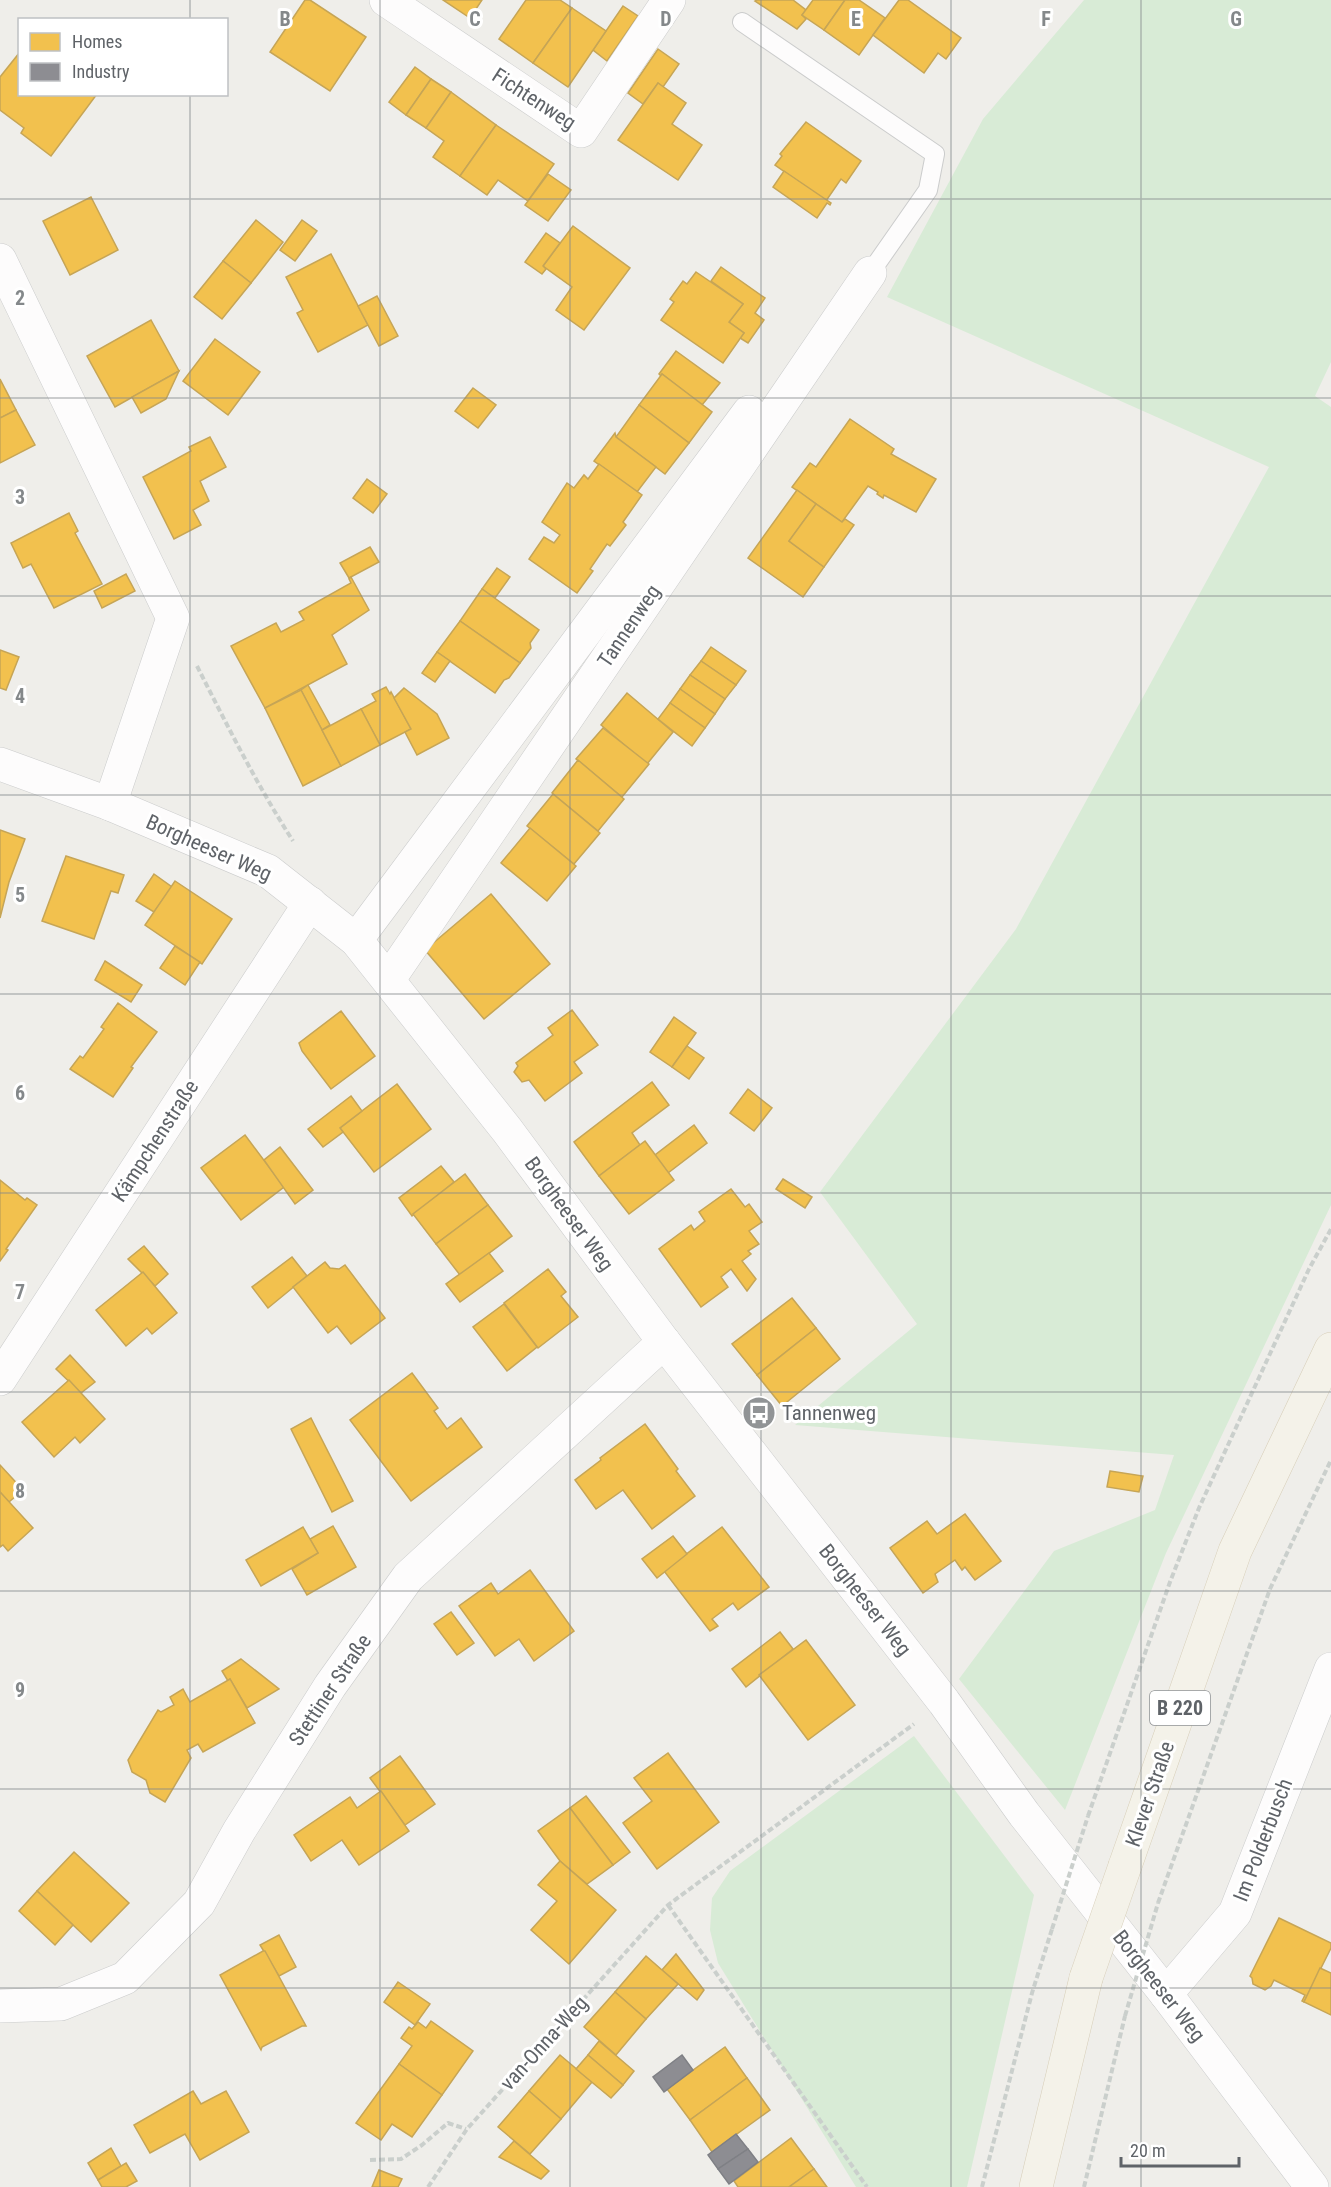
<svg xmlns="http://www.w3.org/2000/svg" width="1331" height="2187" viewBox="0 0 1331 2187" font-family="'Roboto Condensed',sans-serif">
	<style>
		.green { fill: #d8ebd6 }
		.homes { fill: #f2c14e; stroke: #c6a556; stroke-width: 1.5 }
		.industry { fill: #8d8d92; stroke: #7f8085; stroke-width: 1.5 }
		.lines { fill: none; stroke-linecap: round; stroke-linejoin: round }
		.lane-casing { stroke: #cbcccc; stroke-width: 20 }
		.street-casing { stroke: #cbcccc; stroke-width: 34 }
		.primary-casing { stroke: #d7ceb8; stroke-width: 34 }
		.path { stroke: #cacfcc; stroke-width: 4; stroke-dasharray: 6 3; stroke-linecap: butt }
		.lane { stroke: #fdfcfc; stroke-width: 18 }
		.street { stroke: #fdfcfc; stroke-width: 33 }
		.primary { stroke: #f4f2e9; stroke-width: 33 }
		.primary-bridge-casing { stroke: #d7ceb8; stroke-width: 34; stroke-linecap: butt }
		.path-bridge { stroke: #cacfcc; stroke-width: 4; stroke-dasharray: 6 3; stroke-linecap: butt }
		.primary-bridge { stroke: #f4f2e9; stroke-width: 33 }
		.grid { fill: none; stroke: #84888a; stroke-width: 1.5; stroke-opacity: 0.55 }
		.labels { text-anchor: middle; stroke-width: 6; stroke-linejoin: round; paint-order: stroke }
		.shield { fill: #fff; stroke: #8f9295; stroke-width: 1.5 }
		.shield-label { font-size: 20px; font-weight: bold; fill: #5f6368 }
		.street-label { font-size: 21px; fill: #5f6368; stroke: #fff }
		.poi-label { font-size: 21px; fill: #5f6368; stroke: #fff; text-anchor: start }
		.grid-label { font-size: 20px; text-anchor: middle; font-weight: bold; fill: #84888a; stroke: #fff; stroke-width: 6; stroke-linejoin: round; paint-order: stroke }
	</style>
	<rect width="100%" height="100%" fill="#efeeea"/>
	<!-- green -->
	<g class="green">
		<path d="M1084 0H1331V362L1315 396 1331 407V1205L1166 1553 1065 1810 959 1679 1054 1551 1155 1510 1174 1455 795 1425 917 1324 820 1192 1016 929 1269 467 887 297 983 119Z"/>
		<path d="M914 1736 1034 1895 967 2187H856L718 1963 710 1930 712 1898 730 1871Z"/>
	</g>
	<!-- homes -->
	<g class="homes">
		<path d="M305 0H310L366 37 330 91 270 52Z"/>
		<path d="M443 0H482L470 18Z"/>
		<path d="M526 0H560L572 8 533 63 499 39Z"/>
		<path d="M757 0H793L806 10 802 15 806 19 797 29 755 1Z"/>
		<path d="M813 0H845L824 30 802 15Z"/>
		<path d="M845 0H859L885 18 859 55 824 30Z"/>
		<path d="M899 0H908L961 38 946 59 938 53 924 73 873 35Z"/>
		<path d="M623 6 638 16 607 61 593 50Z"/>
		<path d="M572 8 606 31 568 87 533 63Z"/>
		<path d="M658 49 679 64 663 87 658 83 643 104 628 93Z"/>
		<path d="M20 52V94H97L51 156 21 133 24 128 0 110V77Z"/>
		<path d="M415 67 431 79 406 115 389 102Z"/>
		<path d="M431 79 451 92 426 128 406 115Z"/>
		<path d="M658 83 686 103 672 124 702 145 678 180 618 140Z"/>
		<path d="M451 92 496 125 460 176 433 157 444 141 426 128Z"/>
		<path d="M806 122 861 161 846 183 841 179 826 201 775 165 782 156 780 154Z"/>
		<path d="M496 125 554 164 528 201 498 180 487 195 460 176Z"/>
		<path d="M784 171 831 203 830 205 827 203 817 218 773 187Z"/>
		<path d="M548 174 571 190 548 221 525 205Z"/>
		<path d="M91 197 118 250 70 275 43 221Z"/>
		<path d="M256 220 283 242 251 283 223 261Z"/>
		<path d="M302 220 317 231 295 261 280 250Z"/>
		<path d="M573 226 630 268 584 330 556 310 572 287 543 266Z"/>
		<path d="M546 233 560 243 543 266 546 269 542 274 525 262Z"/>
		<path d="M331 254 368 325 318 352 297 313 303 310 286 277Z"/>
		<path d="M223 261 251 283 222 319 194 297Z"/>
		<path d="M721 267 765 298 755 313 764 320 748 343 740 338 744 333 729 322 743 304 711 281Z"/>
		<path d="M696 272 743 304 729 322 744 333 723 363 661 320 674 302 670 299 683 281 687 284Z"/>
		<path d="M377 296 398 336 379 346 358 306Z"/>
		<path d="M151 320 179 371 115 407 87 356Z"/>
		<path d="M215 339 260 372 228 415 183 381Z"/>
		<path d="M676 351 720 383 702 405 662 374 661 376 659 374Z"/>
		<path d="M179 371 166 399 141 413 132 397Z"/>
		<path d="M662 374 712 412 689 443 639 405Z"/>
		<path d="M0 379 16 410 0 418Z"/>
		<path d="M473 388 496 405 478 428 455 411Z"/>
		<path d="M639 405 689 443 665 474 616 437Z"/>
		<path d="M16 410 35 445 0 463V418Z"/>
		<path d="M850 419 894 449 891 454 936 479 916 512 884 495 883 498 877 494 878 492 868 486 842 522 792 487 810 463 816 467Z"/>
		<path d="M615 433 616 437 656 467 637 492 594 461Z"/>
		<path d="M210 437 226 467 200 481 209 501 193 510 201 525 174 539 143 477 191 451 189 447Z"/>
		<path d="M599 464 642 495 623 522 626 525 610 546 607 544 590 569 593 571 577 593 529 559 544 537 554 543 560 535 542 522 567 483 574 488 584 475 588 479Z"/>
		<path d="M367 479 387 494 373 513 353 498Z"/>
		<path d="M797 490 816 504 789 541 824 567 803 597 748 558Z"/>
		<path d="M816 504 842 522 845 519 854 525 824 567 789 541Z"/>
		<path d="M69 513 78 531 75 533 102 584 54 608 31 564 23 568 11 543Z"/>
		<path d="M370 547 379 562 349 578 340 563Z"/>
		<path d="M497 568 510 577 495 598 482 589Z"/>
		<path d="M126 574 135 591 102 608 94 591Z"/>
		<path d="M351 577 369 610 332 635 347 664 265 708 231 646 276 623 281 632 304 620 299 612 351 583 349 579Z"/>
		<path d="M482 589 539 630 530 643 531 648 520 663 460 621Z"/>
		<path d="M460 621 520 663 509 678 504 680 495 693 437 652Z"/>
		<path d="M711 647 746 671 736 685 701 661Z"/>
		<path d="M0 650 19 657 6 690 0 688Z"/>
		<path d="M437 652 450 661 435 682 422 673Z"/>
		<path d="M701 661 736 685 725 699 690 675Z"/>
		<path d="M690 675 725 699 715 714 680 689Z"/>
		<path d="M308 685 330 725 322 730 301 690Z"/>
		<path d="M386 687 390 694 391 692 411 729 380 745 361 709 376 701 372 694Z"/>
		<path d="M404 688 437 714 449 738 417 755 405 732 411 729 394 698Z"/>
		<path d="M680 689 715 714 705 728 670 703Z"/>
		<path d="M301 690 341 766 303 786 265 708Z"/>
		<path d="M627 693 673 732 647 764 601 725Z"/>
		<path d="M670 703 705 728 692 746 658 719Z"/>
		<path d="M361 709 380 745 341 766 322 730Z"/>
		<path d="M603 728 649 764 622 797 576 759Z"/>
		<path d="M578 760 624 799 598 831 552 793Z"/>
		<path d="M553 794 600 833 574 864 527 826Z"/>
		<path d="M530 828 576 866 547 901 501 863Z"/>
		<path d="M0 830 25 839 9 882 0 918Z"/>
		<path d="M66 856 124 875 118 893 111 891 94 939 42 921Z"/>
		<path d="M154 874 172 887 154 912 136 901Z"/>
		<path d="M175 881 232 919 202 964 145 925Z"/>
		<path d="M491 894 550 964 484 1019 425 950Z"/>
		<path d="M175 946 200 962 185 985 160 968Z"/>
		<path d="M105 961 142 985 131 1002 95 980Z"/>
		<path d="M118 1003 157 1032 131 1067 133 1068 113 1097 70 1069 80 1056 83 1058 104 1029 101 1027Z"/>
		<path d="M572 1010 598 1045 574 1062 582 1073 545 1101 529 1080 522 1082 514 1072 518 1066 516 1063 553 1035 548 1028Z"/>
		<path d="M341 1011 375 1056 331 1089 302 1051 299 1043Z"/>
		<path d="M674 1017 696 1033 672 1067 650 1052Z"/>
		<path d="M687 1046 704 1058 689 1079 672 1067Z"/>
		<path d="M652 1082 669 1105 632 1133 640 1145 599 1176 574 1142Z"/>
		<path d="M397 1084 431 1129 374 1172 340 1128Z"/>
		<path d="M748 1089 772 1108 754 1131 730 1113Z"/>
		<path d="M351 1096 362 1111 340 1128 343 1132 323 1147 308 1129Z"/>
		<path d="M694 1125 707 1143 668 1173 655 1155Z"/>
		<path d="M245 1135 284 1187 241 1220 201 1168Z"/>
		<path d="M645 1141 674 1180 629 1214 599 1176Z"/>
		<path d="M280 1147 313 1190 295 1204 264 1160Z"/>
		<path d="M441 1166 454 1182 412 1216 399 1198Z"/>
		<path d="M465 1174 488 1205 436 1244 413 1214Z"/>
		<path d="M783 1179 812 1197 805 1208 776 1189Z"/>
		<path d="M0 1180 25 1200 27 1198 37 1205 6 1249 8 1250 0 1261Z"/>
		<path d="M731 1189 745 1207 749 1204 762 1222 749 1231 759 1244 748 1251 751 1254 742 1261 756 1279 747 1291 731 1269 721 1277 728 1287 701 1307 659 1249 691 1225 694 1230 705 1221 699 1212Z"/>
		<path d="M488 1205 512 1236 460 1275 436 1244Z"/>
		<path d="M144 1246 168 1274 155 1286 128 1259Z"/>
		<path d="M489 1253 503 1271 460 1302 446 1284Z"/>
		<path d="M292 1257 307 1276 268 1308 252 1287Z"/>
		<path d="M325 1262 330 1268 339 1269 345 1265 385 1318 351 1344 337 1326 328 1333 293 1287Z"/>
		<path d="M548 1269 566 1292 561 1296 578 1317 538 1348 504 1303Z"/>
		<path d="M143 1272 177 1313 152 1334 147 1328 126 1346 96 1310Z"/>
		<path d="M792 1298 816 1328 757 1375 732 1344Z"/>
		<path d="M504 1304 537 1347 507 1371 473 1327Z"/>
		<path d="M816 1328 840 1359 782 1406 757 1375Z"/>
		<path d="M70 1355 95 1382 81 1393 56 1369Z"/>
		<path d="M412 1373 438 1408 434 1411 447 1429 461 1418 482 1447 411 1501 350 1420Z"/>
		<path d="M69 1380 105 1419 80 1443 75 1437 54 1457 22 1422Z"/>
		<path d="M311 1418 353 1501 332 1512 291 1429Z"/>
		<path d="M645 1424 678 1469 676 1471 695 1496 652 1529 623 1490 596 1509 575 1480 601 1460 600 1458Z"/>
		<path d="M0 1465 23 1490 9 1502 0 1492Z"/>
		<path d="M1110 1471 1143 1476 1139 1492 1107 1487Z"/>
		<path d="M0 1492 33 1528 8 1551 3 1545 0 1547Z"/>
		<path d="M965 1514 1001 1561 975 1580 965 1567 962 1570 955 1560 935 1574 938 1582 923 1593 890 1548 927 1521 937 1534Z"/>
		<path d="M333 1526 356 1567 307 1595 292 1569 318 1553 310 1539Z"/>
		<path d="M303 1527 318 1553 261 1586 246 1560Z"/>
		<path d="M722 1527 769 1587 738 1610 733 1603 712 1619 718 1626 710 1631 664 1571Z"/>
		<path d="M673 1536 687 1554 657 1578 642 1559Z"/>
		<path d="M530 1570 574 1631 534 1661 519 1639 495 1656 459 1606 491 1583 498 1594Z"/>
		<path d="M451 1612 474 1643 457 1655 434 1624Z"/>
		<path d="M780 1632 793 1649 746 1687 732 1669Z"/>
		<path d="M806 1640 855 1705 808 1740 759 1675Z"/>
		<path d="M241 1659 279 1689 247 1708 230 1679 228 1681 222 1671Z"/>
		<path d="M230 1679 255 1723 203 1752 198 1744 187 1750 191 1758 165 1802 150 1793 146 1780 132 1772 128 1760 158 1710 161 1712 174 1705 170 1697 183 1689 190 1702Z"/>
		<path d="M668 1753 719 1822 657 1869 623 1823 652 1801 634 1778Z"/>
		<path d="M400 1756 435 1804 405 1825 370 1778Z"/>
		<path d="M381 1791 409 1831 359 1865 342 1840 311 1861 294 1835 350 1797 357 1808Z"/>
		<path d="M586 1796 630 1852 613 1865 570 1808Z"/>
		<path d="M570 1808 613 1865 587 1884 560 1861 538 1831Z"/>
		<path d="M74 1852 129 1903 91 1942 37 1891Z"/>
		<path d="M560 1861 616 1910 569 1964 531 1930 557 1901 538 1885Z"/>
		<path d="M37 1891 73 1925 55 1945 19 1911Z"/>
		<path d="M1279 1918 1331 1943V1948L1304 2002 1302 2001 1305 1995 1274 1980 1271 1986 1265 1990 1253 1984 1252 1978 1250 1976Z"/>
		<path d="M279 1935 296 1967 279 1976 260 1945Z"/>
		<path d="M263 1951H265L306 2026H302L262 2047 261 2050 220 1975Z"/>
		<path d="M676 1954 704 1990 697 2000 662 1970Z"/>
		<path d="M646 1956 678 1984 646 2019 615 1992Z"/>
		<path d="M1320 1968 1331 1973V2015L1304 2002Z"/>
		<path d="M398 1982 430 2004 415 2025 384 2002Z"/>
		<path d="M615 1992 646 2019 616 2055 584 2027Z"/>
		<path d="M431 2021 473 2051 442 2095 399 2064 412 2046 401 2038 409 2027 412 2029 418 2022 426 2028Z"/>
		<path d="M599 2041 634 2071 623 2085 588 2055Z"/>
		<path d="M725 2047 747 2078 690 2120 667 2089Z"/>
		<path d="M560 2055 592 2082 561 2119 529 2091Z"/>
		<path d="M588 2055 623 2085 611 2098 576 2069Z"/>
		<path d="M399 2064 442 2095 412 2137 392 2124 381 2140 356 2123Z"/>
		<path d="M747 2078 770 2110 712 2152 690 2120Z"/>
		<path d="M193 2091 201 2104 226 2091 249 2132 200 2160 185 2134 150 2153 134 2125Z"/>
		<path d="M529 2091 561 2119 530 2154 498 2127Z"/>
		<path d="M791 2138 814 2169 789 2187H738L734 2181Z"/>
		<path d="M514 2141 549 2171 541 2179 499 2157Z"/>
		<path d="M111 2148 121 2166 98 2180 88 2163Z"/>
		<path d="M126 2163 137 2181 126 2187H102L98 2180Z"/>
		<path d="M814 2169 827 2187H789Z"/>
		<path d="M379 2170 402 2179 398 2187H372Z"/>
	</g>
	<!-- industry -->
	<g class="industry">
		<path d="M682 2055 693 2070 664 2092 653 2077Z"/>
		<path d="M736 2134 748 2149 718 2169 708 2155Z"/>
		<path d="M748 2149 758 2162 729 2184 718 2169Z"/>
	</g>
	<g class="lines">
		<defs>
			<path id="lane" d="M742 22 935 154 928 190 870 273"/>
			<g id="street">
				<path d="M386 0 581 131 669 0"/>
				<path d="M0 260 173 618 110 804"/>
				<path d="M0 764 110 804 268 871 356 940 507 1130 664 1342 944 1702 1024 1814 1166 1994 1312 2187"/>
				<path d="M356 940 749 412"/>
				<path d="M389 979 870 273"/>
				<path d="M0 1379 310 903"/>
				<path d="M1166 1994 1235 1913 1331 1669"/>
				<path d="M0 2006 61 2004 125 1978 199 1903 239 1831 330 1686 408 1577 664 1342"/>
			</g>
			<g id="primary">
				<path d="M1125 1866 1235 1551 1331 1349"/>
				<path d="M1036 2187 1086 1978"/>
			</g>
		</defs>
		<!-- lane casing -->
		<use href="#lane" class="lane-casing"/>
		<!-- street casing -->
		<use href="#street" class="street-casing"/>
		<!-- primary casing -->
		<use href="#primary" class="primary-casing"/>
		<!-- path -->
		<g class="path">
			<path d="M197 666C227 725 257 785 293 841"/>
			<path d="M1088 1816 1170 1582 1199 1508 1309 1269 1331 1229"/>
			<path d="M1158 1903 1270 1589 1331 1460"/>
			<path d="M668 1905 867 2187"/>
			<path d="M370 2160 401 2159 422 2145 448 2123 466 2129"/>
			<path d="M428 2187 467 2129 668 1905 914 1724"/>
			<path d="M982 2187 1032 1993 1052 1929"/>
			<path d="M1084 2187 1125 2016"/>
		</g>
		<!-- lane -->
		<use href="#lane" class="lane"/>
		<!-- street -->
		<use href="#street" class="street"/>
		<!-- primary -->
		<use href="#primary" class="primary"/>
		<defs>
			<path id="primary-bridge" d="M1086 1978 1125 1866"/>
		</defs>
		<!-- primary-bridge casing -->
		<use href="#primary-bridge" class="primary-bridge-casing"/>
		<!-- path-bridge -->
		<g class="path-bridge">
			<path d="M1052 1929 1088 1816"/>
			<path d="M1125 2016 1158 1903"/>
		</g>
		<!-- primary-bridge -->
		<use href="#primary-bridge" class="primary-bridge"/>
	</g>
	<!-- grid -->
	<path class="grid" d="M190 0V20M380 0V2187M570 0V2187M761 0V2187M951 0V2187M1141 0V2187M190 94V2187M0 199H1331M0 398H1331M0 596H1331M0 795H1331M0 994H1331M0 1193H1331M0 1392H1331M0 1591H1331M0 1789H1331M0 1988H1331"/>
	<!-- icons -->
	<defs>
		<symbol id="bus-disc" viewBox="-11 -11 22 22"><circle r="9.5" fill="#919496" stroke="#fff"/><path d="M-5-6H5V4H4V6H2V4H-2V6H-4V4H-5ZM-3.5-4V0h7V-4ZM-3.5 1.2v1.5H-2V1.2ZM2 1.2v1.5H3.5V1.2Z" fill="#fff"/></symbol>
	</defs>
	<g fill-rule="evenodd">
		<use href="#bus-disc" x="740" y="1394" width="38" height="38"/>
	</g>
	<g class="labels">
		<!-- shield labels -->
		<rect class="shield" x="1150" y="1691" width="60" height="34" rx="4.5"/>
		<g class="shield-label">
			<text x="1180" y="1715">B 220</text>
		</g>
		<!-- street labels -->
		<g class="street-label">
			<text transform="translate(534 99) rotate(33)" y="7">Fichtenweg</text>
			<text transform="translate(629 626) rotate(-56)" y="7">Tannenweg</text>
			<text transform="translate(209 848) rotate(24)" y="7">Borgheeser Weg</text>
			<text transform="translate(155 1141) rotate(-57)" y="7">Kämpchenstraße</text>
			<text transform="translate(569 1214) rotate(54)" y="7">Borgheeser Weg</text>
			<text transform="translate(865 1600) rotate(52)" y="7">Borgheeser Weg</text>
			<text transform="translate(330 1690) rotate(-56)" y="7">Stettiner Straße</text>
			<text transform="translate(1150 1794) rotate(-71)" y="7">Klever Straße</text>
			<text transform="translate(1263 1840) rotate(-69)" y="7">Im Polderbusch</text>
			<text transform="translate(1159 1986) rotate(52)" y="7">Borgheeser Weg</text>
			<text transform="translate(544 2043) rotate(-48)" y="7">van-Onna-Weg</text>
		</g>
		<!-- poi labels -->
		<g class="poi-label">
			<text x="782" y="1420">Tannenweg</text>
		</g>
	</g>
	<g class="grid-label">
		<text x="285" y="26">B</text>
		<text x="475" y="26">C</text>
		<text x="666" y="26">D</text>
		<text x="856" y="26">E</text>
		<text x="1046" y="26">F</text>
		<text x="1236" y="26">G</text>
		<text x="20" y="305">2</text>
		<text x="20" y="504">3</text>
		<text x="20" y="703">4</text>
		<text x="20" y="902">5</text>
		<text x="20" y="1100">6</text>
		<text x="20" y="1299">7</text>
		<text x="20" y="1498">8</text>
		<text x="20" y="1697">9</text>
	</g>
	<!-- legend -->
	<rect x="18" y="18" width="210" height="78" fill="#ffffff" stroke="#bfc1c3" stroke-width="1.5"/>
	<rect x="30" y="33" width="30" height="18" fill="#f2c14e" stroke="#bfc1c3" stroke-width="1.5"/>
	<text x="72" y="48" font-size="18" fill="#5f6368">Homes</text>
	<rect x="30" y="63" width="30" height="18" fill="#8d8d92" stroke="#bfc1c3" stroke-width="1.5"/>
	<text x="72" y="78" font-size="18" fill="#5f6368">Industry</text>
	<!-- scale -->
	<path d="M1121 2157v9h118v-9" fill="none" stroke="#5f6368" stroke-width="3"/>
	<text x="1130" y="2157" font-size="18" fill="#5f6368" stroke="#ffffff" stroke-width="4.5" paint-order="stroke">20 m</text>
</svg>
